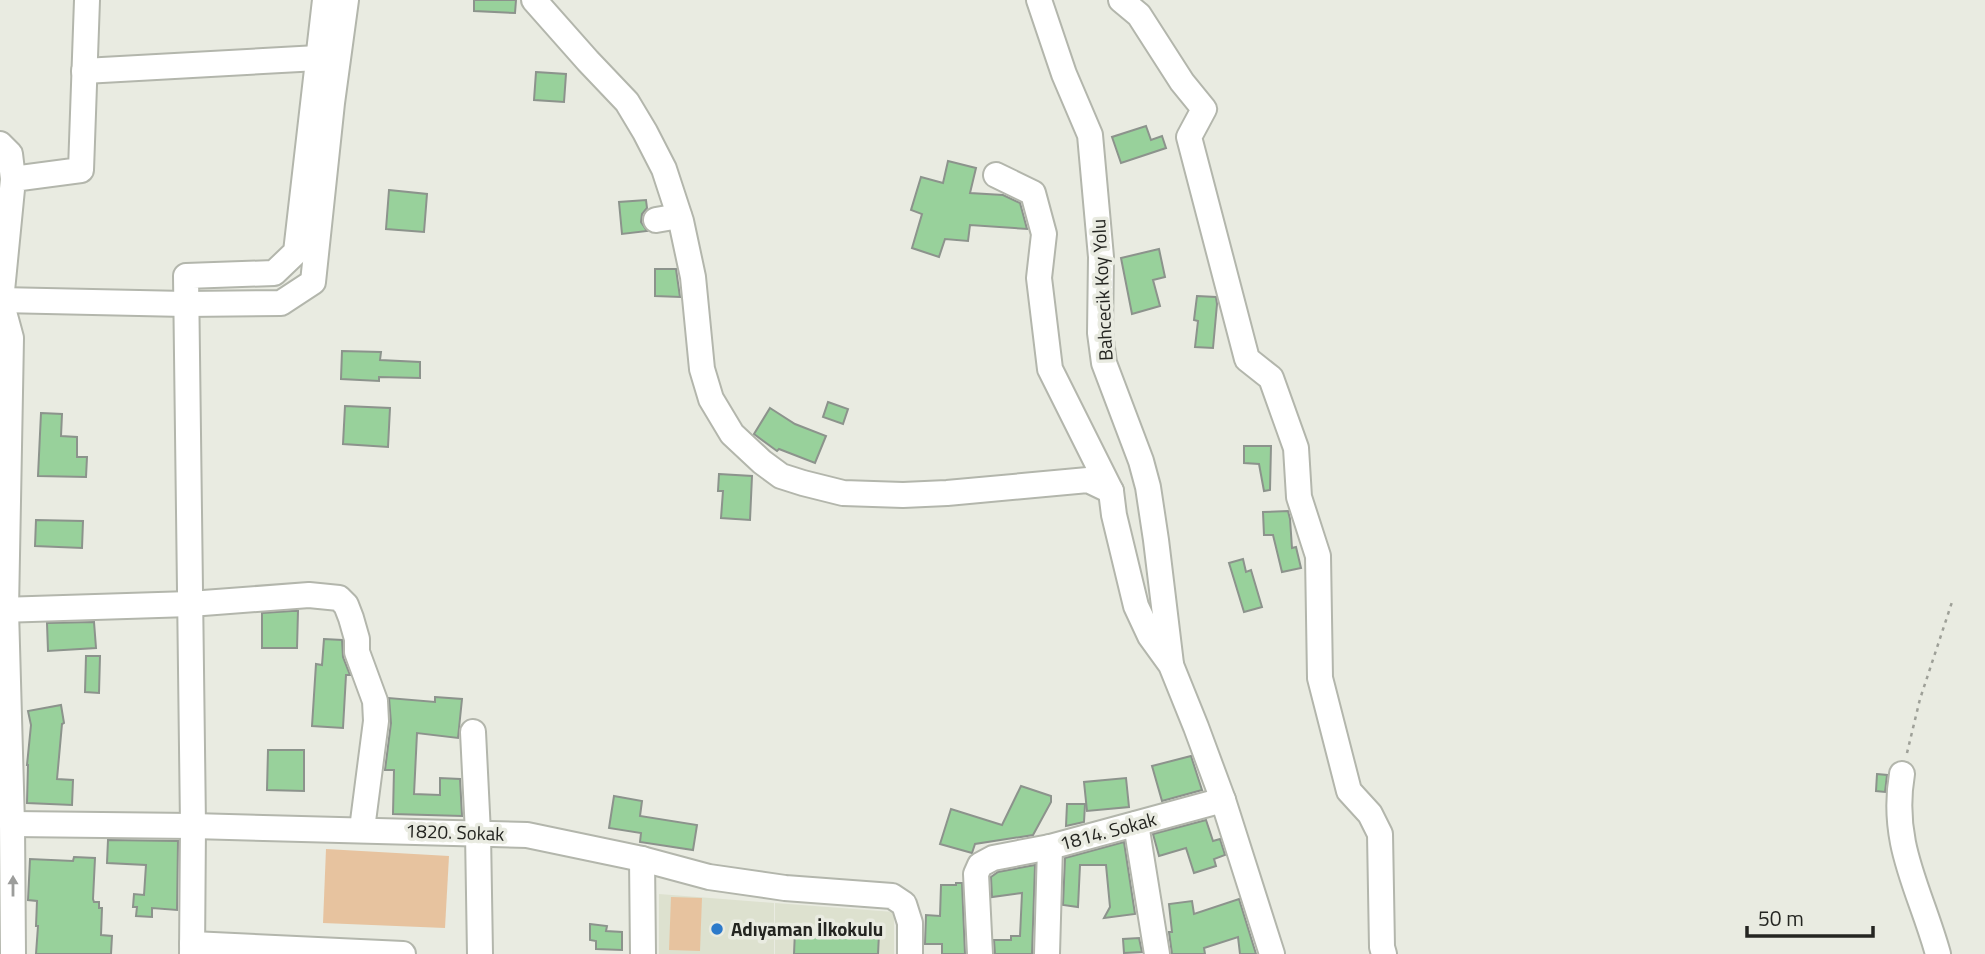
<svg xmlns="http://www.w3.org/2000/svg" width="1985" height="954" viewBox="0 0 1985 954" font-family="'Titillium Web',sans-serif">
	<style>
		.built { fill: #dde1cf }
		.green { fill: #e7c39f }
		.building { fill: #98d19b; stroke: #8c938c; stroke-width: 2 }
		.lines { fill: none; stroke-linecap: round; stroke-linejoin: round }
		.minor-casing { stroke: #b3b6ac; stroke-width: 28 }
		.path { stroke: #9ea098; stroke-width: 2.5; stroke-dasharray: 3.5 5; stroke-linecap: butt }
		.minor { stroke: #fff; stroke-width: 24 }
		.oneway { fill: #9c9d9b }
		.poi-dot { fill: #2c7aca; stroke: #e9ebe1; stroke-width: 2.5 }
		.labels { text-anchor: middle; stroke-width: 7; stroke-linejoin: round; paint-order: stroke }
		.street-label { font-size: 19px; fill: #242521; stroke: #e9ebe1 }
		.poi-label { font-size: 19px; font-weight: bold; fill: #242521; stroke: #e9ebe1; text-anchor: start }
	</style>
	<rect width="100%" height="100%" fill="#e9ebe1"/>
	<!-- built -->
	<g class="built">
		<path d="M659 894 774 903V954H659Z"/>
		<path d="M775 903 894 912V954H775Z"/>
	</g>
	<!-- green -->
	<g class="green">
		<path d="M326 849 449 856 445 928 323 923Z"/>
		<path d="M671 897 702 898 700 951 669 950Z"/>
	</g>
	<!-- building -->
	<g class="building">
		<path d="M474 0H516L515 13 474 11Z"/>
		<path d="M536 72 566 74 564 102 534 100Z"/>
		<path d="M1146 126 1151 140 1162 136 1166 148 1121 163 1112 137Z"/>
		<path d="M948 161 976 168 970 193 1003 195 1020 203 1027 229 970 225 968 241 945 239 939 257 912 248 922 214 911 210 921 177 943 183Z"/>
		<path d="M389 190 427 194 424 232 386 229Z"/>
		<path d="M646 200 647 208 642 214 641 222 647 231 622 234 619 202Z"/>
		<path d="M1159 249 1165 277 1153 280 1160 306 1132 314 1121 258Z"/>
		<path d="M655 269H676L680 297 655 296Z"/>
		<path d="M1197 296 1216 297 1217 304 1213 348 1195 347 1198 321 1194 320Z"/>
		<path d="M342 351 381 352 380 360 420 362V378L379 377V381L341 379Z"/>
		<path d="M828 402 848 409 843 424 823 417Z"/>
		<path d="M345 406 390 408 388 447 343 444Z"/>
		<path d="M770 408 795 424 826 436 815 463 779 449 777 451 754 434Z"/>
		<path d="M41 413 62 414 61 436 77 437V457H87L86 477 38 476Z"/>
		<path d="M1244 446H1271L1270 490 1264 491 1259 464 1244 463Z"/>
		<path d="M719 474 752 476 750 520 721 518 723 491H718Z"/>
		<path d="M1288 511 1290 519 1292 548 1296 547 1301 568 1282 572 1273 535H1264L1263 512Z"/>
		<path d="M36 520 83 521 82 548 35 546Z"/>
		<path d="M1243 559 1246 572 1251 570 1262 607 1244 612 1229 563Z"/>
		<path d="M292 611H298L297 648H262V613Z"/>
		<path d="M94 622 96 648 48 651 47 623Z"/>
		<path d="M324 639 342 640 343 657 350 675H346L343 728 312 726 316 664 322 665Z"/>
		<path d="M86 656H100L99 693 85 692Z"/>
		<path d="M435 697 462 699 458 738 417 733 414 794 440 795V778L460 779 462 816 393 814 394 770H385L391 723 389 698 435 702Z"/>
		<path d="M61 705 64 723 62 724 57 779 73 780 72 805 27 803 28 765H27L31 725 28 711Z"/>
		<path d="M268 750H304V791L267 790Z"/>
		<path d="M1191 756 1202 790 1162 801 1152 766Z"/>
		<path d="M1877 774 1887 775 1885 792 1876 791Z"/>
		<path d="M1126 778 1129 807 1087 811 1084 782Z"/>
		<path d="M1021 786 1051 796V802L1033 835 975 844 972 853 940 844 951 809 1002 825Z"/>
		<path d="M614 796 642 801 640 816 697 825 693 850 640 842 641 833 609 828Z"/>
		<path d="M1067 804H1085L1084 822 1066 826Z"/>
		<path d="M1206 820 1213 841 1220 839 1225 855 1214 859 1216 866 1194 873 1186 848 1159 856 1153 834Z"/>
		<path d="M108 840 178 841 177 910 152 908V917L136 916 137 907H133L134 894 144 895 146 865 107 863Z"/>
		<path d="M1124 842 1135 914 1104 918 1110 907 1106 865H1080L1078 907 1063 905 1065 858Z"/>
		<path d="M74 857 95 858 93 899 94 902H99V908H102L101 935 112 936 111 954H36L38 926H36L37 901 28 900 30 859 73 861Z"/>
		<path d="M1035 865 1032 954H995L994 940H1011V936H1020L1022 893 992 897 991 877 998 872Z"/>
		<path d="M956 883H962L965 954H942V944H925L926 915 940 916 941 885H956Z"/>
		<path d="M1239 899 1256 954H1240L1238 937 1204 948 1205 954H1172L1169 932H1172L1169 904 1192 901 1194 914Z"/>
		<path d="M590 924 607 926 606 931 622 932V950L596 949V941L590 940Z"/>
		<path d="M795 931 879 934 878 954H794Z"/>
		<path d="M1139 938 1142 952 1124 953 1123 939Z"/>
	</g>
	<g class="lines">
		<defs>
			<g id="minor">
				<path d="M534 0 588 61 627 102 645 132 664 169 681 221 693 277 702 369 711 399 732 434 762 462 781 476 803 483 843 493 903 495 947 493 1088 480 1111 491"/>
				<path d="M1039 0 1064 74 1090 135 1101 257 1100 333 1104 363 1141 461 1148 487 1156 540 1171 664"/>
				<path d="M1121 0 1139 15 1182 82 1204 109 1189 137 1247 359 1271 378 1296 448 1299 497 1318 556 1320 678 1349 791 1370 814 1380 834 1382 947 1384 954"/>
				<path d="M84 71 318 58"/>
				<path d="M0 144 10 154 13 179"/>
				<path d="M996 175 1033 193 1044 234 1039 278 1050 369 1111 491 1114 515 1136 606 1150 636 1171 665 1196 727 1223 800 1272 954"/>
				<path d="M656 220 679 216"/>
				<path d="M0 300 185 304 281 303 313 282 332 103 346 0"/>
				<path d="M1 301 13 179 81 170 87 0"/>
				<path d="M0 311 1 301 11 338 6 610 12 824 13 954"/>
				<path d="M0 610 190 604 309 595 339 598 346 605 351 618 357 639V652L375 701 376 721 362 829"/>
				<path d="M473 732 478 833 480 954"/>
				<path d="M1902 774C1890 844 1920 889 1938 954"/>
				<path d="M12 824 193 826 527 835 642 859 709 877 785 888 892 896 904 904 910 923V954"/>
				<path d="M1136 824 1157 954"/>
				<path d="M642 859 643 954"/>
				<path d="M192 944 403 954"/>
				<path d="M192 954 193 826 186 276 274 273 296 252 325 0"/>
				<path d="M980 954 976 874 980 865 993 858 1050 847 1223 800"/>
				<path d="M1047 954 1050 847"/>
			</g>
		</defs>
		<!-- minor casing -->
		<use href="#minor" class="minor-casing"/>
		<!-- path -->
		<path class="path" d="M1907 753 1920 699 1953 599"/>
		<!-- minor -->
		<use href="#minor" class="minor"/>
	</g>
	<!-- one-way arrows -->
	<defs><path id="oneway-solid" d="M-6-.8H1V-3.2L6.5 0L1 3.2V.8H-6Z" transform="scale(1.75)"/></defs>
	<use class="oneway" href="#oneway-solid" transform="translate(13 886) rotate(-90)"/>
	<!-- markers -->
	<circle class="poi-dot" cx="717" cy="929" r="7"/>
	<g class="labels">
		<!-- street labels -->
		<g class="street-label">
			<text transform="translate(1102 290) rotate(-93)" y="7">Bahcecik Koy Yolu</text>
			<text transform="translate(1108 831) rotate(-15)" y="7">1814. Sokak</text>
			<text transform="translate(455 832) rotate(2)" y="7">1820. Sokak</text>
		</g>
		<!-- poi labels -->
		<g class="poi-label">
			<text x="731" y="936">Adıyaman İlkokulu</text>
		</g>
	</g>
	<!-- scale -->
	<path d="M1747 926v10h126v-10" fill="none" stroke="#242521" stroke-width="3.5"/>
	<text x="1758" y="926" font-size="21" fill="#242521" stroke="#e9ebe1" stroke-width="5" paint-order="stroke">50 m</text>
</svg>
